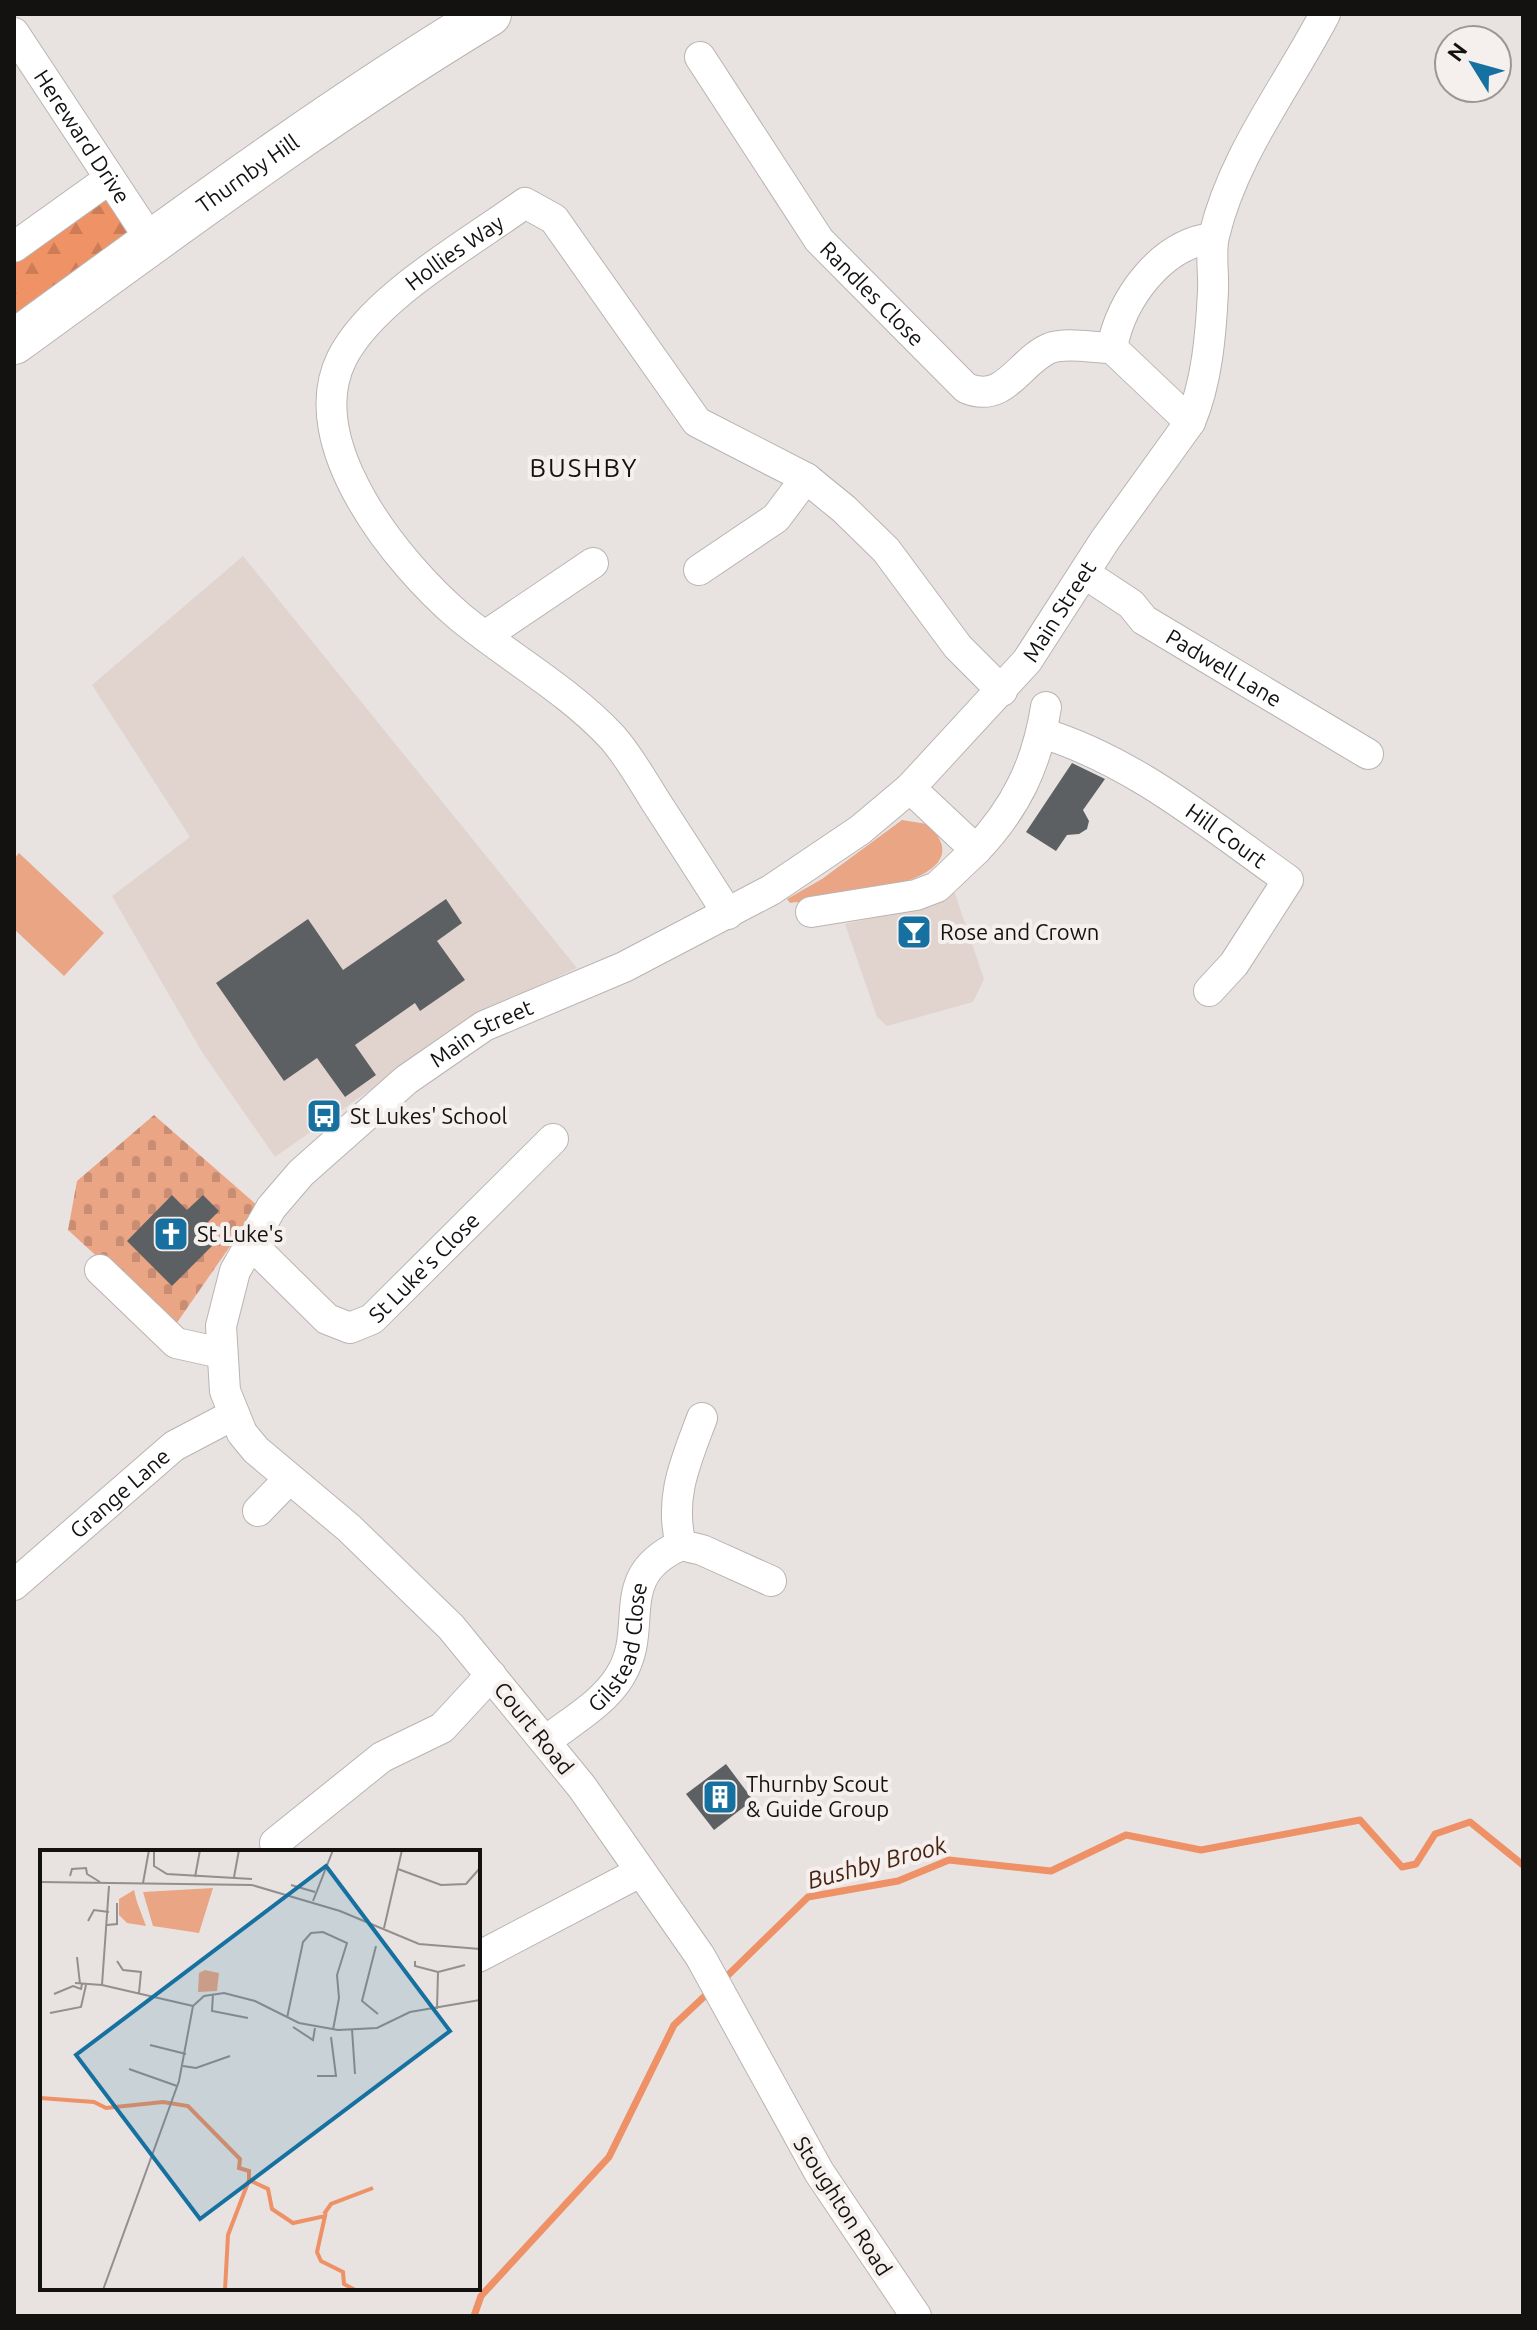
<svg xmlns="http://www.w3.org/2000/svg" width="1537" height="2330" viewBox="0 0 1537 2330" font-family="Ubuntu,sans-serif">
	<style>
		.built { fill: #e1d4cf }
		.green { fill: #eaa585 }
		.forest { fill: url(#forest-firs) }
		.cemetery { fill: url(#cemetery-stones) }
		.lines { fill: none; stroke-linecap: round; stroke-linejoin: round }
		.stream { stroke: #ee9166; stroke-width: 7 }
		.building { fill: #5d6063 }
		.minor-casing { stroke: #b9b4b2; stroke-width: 32 }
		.highway-casing { stroke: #b9b4b2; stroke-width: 46 }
		.minor { stroke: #fff; stroke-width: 30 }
		.highway { stroke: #fff; stroke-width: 44 }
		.labels { text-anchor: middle; stroke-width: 8; stroke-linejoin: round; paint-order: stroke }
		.street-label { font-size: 22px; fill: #141211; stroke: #f5f0ee }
		.poi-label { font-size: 22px; fill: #141211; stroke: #f5f0ee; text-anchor: start }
		.water-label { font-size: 24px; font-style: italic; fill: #492413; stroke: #f5f0ee }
		.quarter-label { font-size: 26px; letter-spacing: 2px; fill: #141211; stroke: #f5f0ee }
		.inset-river { fill: none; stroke: #ee9166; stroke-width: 4 }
		.inset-road { fill: none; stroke: #938f8e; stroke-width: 2 }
		.view { fill: #1771a0; fill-opacity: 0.15; stroke: #1771a0; stroke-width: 4 }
		.inset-edge { fill: none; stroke: #141211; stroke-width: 4 }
	</style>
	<defs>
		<pattern id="forest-firs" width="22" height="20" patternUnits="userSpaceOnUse" patternTransform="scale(2)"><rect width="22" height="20" fill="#ef9266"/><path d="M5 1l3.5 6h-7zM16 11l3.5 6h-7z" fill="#cc7d57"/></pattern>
		<pattern id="cemetery-stones" width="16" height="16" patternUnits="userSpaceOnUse" patternTransform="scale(2)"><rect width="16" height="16" fill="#eaa585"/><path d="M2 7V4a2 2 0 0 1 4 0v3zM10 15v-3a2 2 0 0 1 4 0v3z" fill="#c88d72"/></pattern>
	</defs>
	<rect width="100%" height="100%" fill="#e8e3e1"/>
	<!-- built -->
	<g class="built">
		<path d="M243 556 577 968 478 1014 275 1157 202 1052 112 896 190 837 92 685Z"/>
		<path d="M954 891 984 979 973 1002 887 1026 877 1017 845 924 928 906Z"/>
	</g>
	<!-- green -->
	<g class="green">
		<path d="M902 820 927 824C995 886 818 899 790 903L787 899 822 879Z"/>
		<path d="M19 853 104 933 64 976 14 929V859Z"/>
	</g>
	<!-- forest -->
	<path class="forest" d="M109 179 142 228 14 320V246Z"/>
	<!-- cemetery -->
	<path class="cemetery" d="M154 1115 258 1206 174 1327 68 1230 77 1181Z"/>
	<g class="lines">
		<!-- stream -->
		<g class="stream">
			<path d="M722 1981 808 1897 898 1881 949 1860 1051 1871 1126 1835 1201 1850 1360 1820 1402 1867 1416 1864 1435 1834 1470 1822 1523 1865"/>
			<path d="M474 2316 481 2296 609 2157 674 2025 709 1992"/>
		</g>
	</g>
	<!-- building -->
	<g class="building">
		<path d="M1072 763 1105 779 1083 810 1089 821 1087 829 1079 834 1067 835 1056 851 1026 832Z"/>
		<path d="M446 899 462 923 437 941 465 980 420 1011 415 1003 355 1045 376 1075 345 1097 317 1058 284 1081 216 983 308 919 343 970Z"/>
		<path d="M172 1195 187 1210 203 1195 219 1211 202 1228 216 1242 172 1286 127 1241Z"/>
		<path d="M726 1764 753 1800 714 1830 686 1794Z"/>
	</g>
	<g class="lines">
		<defs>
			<g id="minor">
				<path id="s1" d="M14 33 150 239"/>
				<path id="s2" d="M700 57 819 240 966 388C1005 405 1019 361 1050 348 1067 342 1094 348 1112 348"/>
				<path d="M14 247 109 179"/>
				<path d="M1112 348C1121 299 1161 244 1213 238"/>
				<path d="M1112 348 1190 422"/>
				<path d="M699 570 776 518 806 478"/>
				<path id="s3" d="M1084 573 1131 604 1144 620 1368 754"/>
				<path d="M485 636 593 563"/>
				<path id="s4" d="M1042 733C1134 761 1210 825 1288 880L1234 964 1209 991"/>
				<path d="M976 850C1016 808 1037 764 1046 707"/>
				<path d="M811 912 916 895 937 887 976 850 910 788"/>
				<path id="s5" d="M728 914C704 876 680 839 656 802 642 780 629 756 612 737 567 689 510 658 460 617 398 564 299 444 342 358 373 297 469 244 525 203L554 219 697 422 806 478 844 509 886 550 958 647 1002 691"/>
				<path id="s6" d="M250 1243 327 1319 350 1328 372 1319 553 1139"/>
				<path d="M100 1270 176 1343 221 1353"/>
				<path d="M258 1511 289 1479"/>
				<path d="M681 1545 702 1550 771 1581"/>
				<path id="s7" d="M14 1585 174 1446 233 1415"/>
				<path id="s8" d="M546 1741C570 1722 604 1703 620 1676 651 1626 610 1577 681 1545 669 1498 685 1463 702 1418"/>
				<path d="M275 1843 382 1757 442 1728 491 1675"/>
				<path d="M478 1957 640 1872"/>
				<path id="s9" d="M916 2316 819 2172 700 1956 582 1787 451 1627 349 1528 256 1450 242 1433 225 1391 221 1326 235 1271 271 1208 301 1173 406 1080 484 1026 624 967 771 890 860 830 910 788 1027 661 1105 540 1190 422C1207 383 1211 333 1213 291 1214 273 1210 253 1214 236 1233 155 1287 87 1325 14"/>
			</g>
			<g id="highway">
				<path id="s10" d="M14 342C170 229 323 114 489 14"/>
			</g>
		</defs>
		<!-- minor casing -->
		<use href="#minor" class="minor-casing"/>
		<!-- highway casing -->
		<use href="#highway" class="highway-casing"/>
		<!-- minor -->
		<use href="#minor" class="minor"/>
		<!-- highway -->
		<use href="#highway" class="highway"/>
	</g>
	<!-- icons -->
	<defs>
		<symbol id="bar-square" viewBox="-11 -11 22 22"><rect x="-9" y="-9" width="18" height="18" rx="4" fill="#1771a0" stroke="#f5f0ee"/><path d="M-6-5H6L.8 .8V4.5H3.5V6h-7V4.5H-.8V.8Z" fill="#fff"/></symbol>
		<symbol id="bus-square" viewBox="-11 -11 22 22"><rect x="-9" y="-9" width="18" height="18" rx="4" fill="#1771a0" stroke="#f5f0ee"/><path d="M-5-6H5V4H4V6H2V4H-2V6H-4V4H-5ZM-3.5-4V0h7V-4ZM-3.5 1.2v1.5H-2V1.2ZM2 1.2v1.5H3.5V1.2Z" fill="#fff"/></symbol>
		<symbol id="church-square" viewBox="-11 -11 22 22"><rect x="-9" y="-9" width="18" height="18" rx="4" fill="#1771a0" stroke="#f5f0ee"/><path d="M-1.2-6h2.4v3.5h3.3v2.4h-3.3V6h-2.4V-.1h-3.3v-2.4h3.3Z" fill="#fff"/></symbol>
		<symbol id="building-square" viewBox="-11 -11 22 22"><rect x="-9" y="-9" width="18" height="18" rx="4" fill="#1771a0" stroke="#f5f0ee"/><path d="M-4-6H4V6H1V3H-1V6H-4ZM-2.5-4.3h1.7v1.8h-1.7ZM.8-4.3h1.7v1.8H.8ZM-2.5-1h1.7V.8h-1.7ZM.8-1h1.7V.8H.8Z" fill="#fff"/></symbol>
	</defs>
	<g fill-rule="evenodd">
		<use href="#bar-square" x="894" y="912" width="40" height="40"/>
		<use href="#bus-square" x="304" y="1096" width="40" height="40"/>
		<use href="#church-square" x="151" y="1214" width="40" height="40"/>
		<use href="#building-square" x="700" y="1777" width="40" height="40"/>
	</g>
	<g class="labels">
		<!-- street labels -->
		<g class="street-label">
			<text dy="8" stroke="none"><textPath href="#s1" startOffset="124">Hereward Drive</textPath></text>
			<text dy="8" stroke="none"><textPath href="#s10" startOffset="288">Thurnby Hill</textPath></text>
			<text dy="8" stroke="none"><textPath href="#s5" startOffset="864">Hollies Way</textPath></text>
			<text dy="8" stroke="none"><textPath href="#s2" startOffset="294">Randles Close</textPath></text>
			<text dy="8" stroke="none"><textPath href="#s9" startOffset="2362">Main Street</textPath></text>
			<text dy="8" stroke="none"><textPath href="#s3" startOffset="170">Padwell Lane</textPath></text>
			<text dy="8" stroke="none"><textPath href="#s4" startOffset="212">Hill Court</textPath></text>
			<text dy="8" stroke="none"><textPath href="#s9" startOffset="1634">Main Street</textPath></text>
			<text dy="8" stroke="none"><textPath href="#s6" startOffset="230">St Luke's Close</textPath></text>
			<text dy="8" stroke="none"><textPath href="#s7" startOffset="140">Grange Lane</textPath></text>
			<text dy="8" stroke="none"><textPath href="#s8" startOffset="126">Gilstead Close</textPath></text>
			<text transform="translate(534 1728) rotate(51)" y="8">Court Road</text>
			<text transform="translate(843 2206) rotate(57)" y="8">Stoughton Road</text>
		</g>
		<!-- poi labels -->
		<g class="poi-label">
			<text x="940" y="940">Rose and Crown</text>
			<text x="350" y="1124">St Lukes' School</text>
			<text x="197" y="1242">St Luke's</text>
			<text x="746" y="1792">Thurnby Scout<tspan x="746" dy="25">&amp; Guide Group</tspan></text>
		</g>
		<!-- water labels -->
		<g class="water-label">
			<text transform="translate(877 1863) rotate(-15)" y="8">Bushby Brook</text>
		</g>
		<!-- quarter labels -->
		<g class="quarter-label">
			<text x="584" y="477">BUSHBY</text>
		</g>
	</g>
	<!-- overview -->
	<g transform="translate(40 1850)">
		<rect width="440" height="440" fill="#e8e3e1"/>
		<path d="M173 38 159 83 113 76 103 42ZM94 40 97 52 106 76 87 73 79 65V49Z" fill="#eaa585"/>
		<path d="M165 120 179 123 177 141 158 142 159 123Z" fill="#eaa585"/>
		<path class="inset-river" d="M0 248 54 252 66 258 123 252 148 256 200 309 199 318 209 321V330L228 339 232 359 253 373 285 366 277 402 281 411 303 422 304 434 315 440M284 364 291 354 333 338M185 440 188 385 209 330"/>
		<path class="inset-road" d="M114 0V16L127 24 212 29M358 19 401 35 426 34 440 18M30 26 32 19 46 18 47 24 60 32M155 27 160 0M194 27 199 0M0 32 212 35 300 61 379 94 440 99M103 33 109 0M251 35 275 42M273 51 293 0M48 71 54 60 69 62M67 75 77 74V53M344 78 362 0M336 96 322 151 338 164M37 107 40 134M77 111 83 120 101 122 99 143M375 111V116L398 122M35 133 62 135M62 135 69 36M62 135 153 156M14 144 33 136 41 139 42 134M173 144 172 161 208 168M153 156 164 146 184 143 215 151 259 173 298 180 337 178 370 162 440 150M397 159 398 122 425 115M10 163 41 157 46 135M247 168 263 92 271 83 283 82 307 93 297 125 299 148 293 180M253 177 273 190 275 178M312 179 315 224M110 195 146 204M143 216 156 218 190 206M89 219 137 236M277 226H296L291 187M63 440 139 231 153 156"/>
		<path class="view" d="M286 16 410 181 160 369 36 205Z"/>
		<rect width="440" height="440" class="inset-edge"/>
	</g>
	<!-- border -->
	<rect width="1537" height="2330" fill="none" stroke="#141211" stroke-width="32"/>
	<!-- north arrow -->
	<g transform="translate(1473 64) rotate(307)"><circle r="38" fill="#f5f0ee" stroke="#9b9796" stroke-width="2"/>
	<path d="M0-6L14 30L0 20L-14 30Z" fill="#1771a0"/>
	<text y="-12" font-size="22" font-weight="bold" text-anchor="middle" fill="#141211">N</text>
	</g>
</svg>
